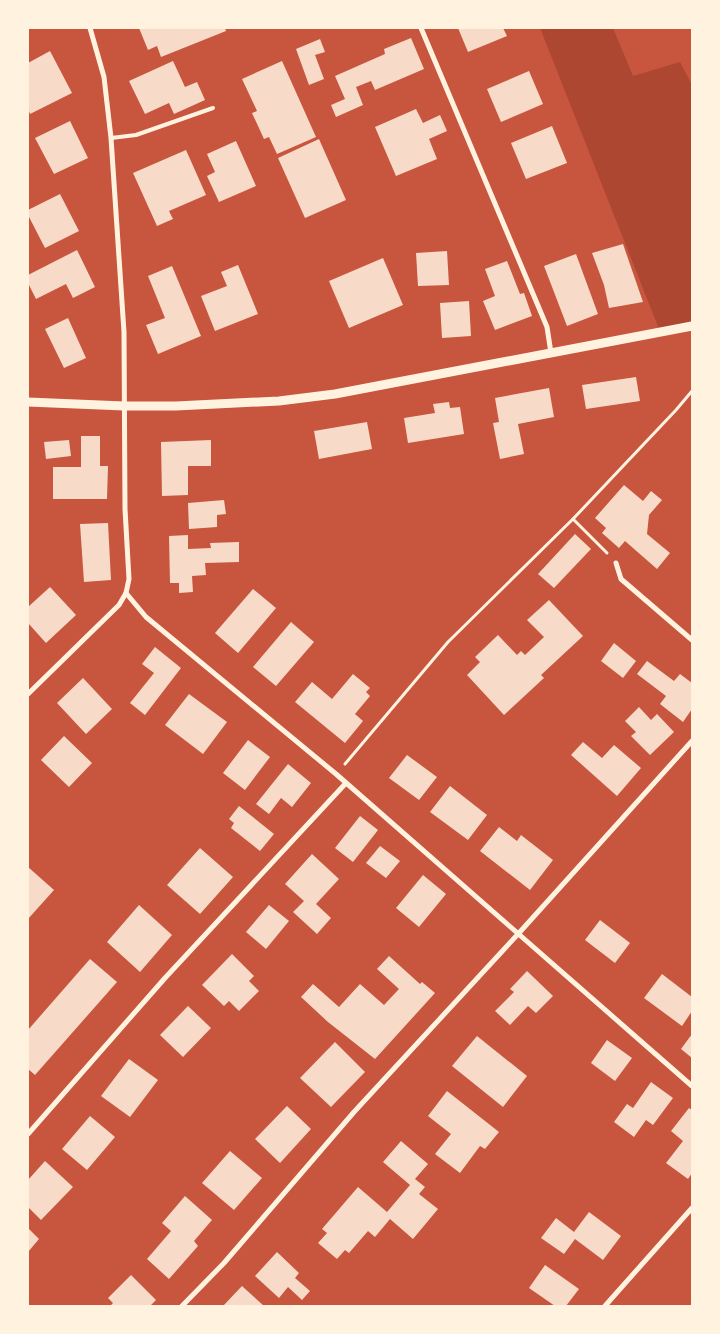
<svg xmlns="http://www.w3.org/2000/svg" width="720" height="1334" viewBox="0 0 720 1334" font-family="Barlow,sans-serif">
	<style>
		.green { fill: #ae4732 }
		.building { fill: #f7dbc8 }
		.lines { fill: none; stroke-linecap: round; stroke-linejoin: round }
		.path { stroke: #fff3e0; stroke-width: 3 }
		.service { stroke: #fff3e0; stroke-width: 4 }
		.minor { stroke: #fff3e0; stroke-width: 5 }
		.tertiary { stroke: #fff3e0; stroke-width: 9 }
	</style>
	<rect width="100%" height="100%" fill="#c8553d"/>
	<!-- green -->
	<path class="green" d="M540 28H613L633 76 680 62 692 85V321L659 329Z"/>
	<!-- building -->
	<g class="building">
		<path d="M139 28H225L226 31 161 57 157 46 148 50Z"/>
		<path d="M458 28H503L507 36 468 52Z"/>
		<path d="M411 38 424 69 375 90 371 81 356 87 363 105 336 117 331 105 345 99 335 76 385 54 384 49Z"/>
		<path d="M320 39 325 52 315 55 324 79 309 85 296 49Z"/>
		<path d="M50 51 72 93 30 114 28 108V63Z"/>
		<path d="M173 61 185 87 197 82 205 100 174 114 169 103 145 114 129 81Z"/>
		<path d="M282 61 316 137 277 154 269 137 264 139 252 113 257 111 242 79Z"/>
		<path d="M529 71 543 104 501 122 487 89Z"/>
		<path d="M416 109 423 123 440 115 447 131 429 139 437 159 396 176 375 127Z"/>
		<path d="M70 121 88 158 54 174 35 138Z"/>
		<path d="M552 126 567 163 526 179 511 143Z"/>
		<path d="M319 139 346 200 305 218 278 158Z"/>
		<path d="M236 141 256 186 219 202 207 176 215 172 207 154Z"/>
		<path d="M186 150 206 195 169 211 173 219 157 226 133 173Z"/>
		<path d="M60 194 79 231 45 248 28 215V210Z"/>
		<path d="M623 244 643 302 609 308 604 285 592 253Z"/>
		<path d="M77 250 95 287 73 298 66 284 36 299 28 283V275Z"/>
		<path d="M447 251 449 285 418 286 416 253Z"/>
		<path d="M576 254 598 314 567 326 544 266Z"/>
		<path d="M383 258 403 305 349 328 329 281Z"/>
		<path d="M507 261 520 294 524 293 532 316 495 330 483 301 495 296 485 269Z"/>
		<path d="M238 265 258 314 215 331 201 296 227 286 221 272Z"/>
		<path d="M172 266 201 336 158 354 146 325 165 318 148 276Z"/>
		<path d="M469 301 471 336 442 338 440 303Z"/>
		<path d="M68 318 86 358 64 368 45 329Z"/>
		<path d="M636 377 640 401 586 409 582 385Z"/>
		<path d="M549 388 554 417 518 424 524 454 500 459 493 423 499 422 495 398Z"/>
		<path d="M449 402 450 408 460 407 464 434 408 443 404 418 435 413 433 404Z"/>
		<path d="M367 422 372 449 319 459 314 431Z"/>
		<path d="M81 436H100V466H108L107 499H53V467H81Z"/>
		<path d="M69 440 71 456 46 459 44 442Z"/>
		<path d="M211 440V466H188V495L162 496 161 442Z"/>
		<path d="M624 485 643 501 651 491 662 500 649 515 647 534 670 553 657 569 625 541 619 548 602 533 606 528 595 518Z"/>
		<path d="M224 500 226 514 217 515V527L189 529 188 503Z"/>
		<path d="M108 523 111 580 84 582 80 524Z"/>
		<path d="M575 534 591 549 554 588 538 574Z"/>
		<path d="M188 535V549L211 548 210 543 239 542V562L205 563 206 575 192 576 193 592 179 593V583H170L169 536Z"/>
		<path d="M50 587 76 615 46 643 28 623V607Z"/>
		<path d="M253 589 276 608 238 653 215 633Z"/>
		<path d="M549 600 583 636 541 675 544 678 504 715 467 675 480 662 475 657 498 635 517 655 521 651 525 655 544 637 527 620Z"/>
		<path d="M291 622 314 642 276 686 253 667Z"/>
		<path d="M614 643 636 661 623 678 601 661Z"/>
		<path d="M155 647 181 668 145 715 130 703 154 673 142 664Z"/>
		<path d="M647 661 674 681 680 674 692 683V709L683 722 660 704 666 696 637 674Z"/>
		<path d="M353 674 370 688 366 692 370 696 355 714 363 721 345 743 295 702 312 682 332 699Z"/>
		<path d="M83 678 112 709 86 734 57 703Z"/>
		<path d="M189 694 227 722 203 754 165 725Z"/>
		<path d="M639 707 651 720 657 714 674 732 650 755 631 736 636 732 625 721Z"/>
		<path d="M64 736 92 763 69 787 41 760Z"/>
		<path d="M248 740 270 757 245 790 223 773Z"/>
		<path d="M583 742 602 758 614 745 641 768 617 796 571 755Z"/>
		<path d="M407 755 437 777 419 800 389 778Z"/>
		<path d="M288 764 311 783 292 807 281 798 269 814 256 804Z"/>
		<path d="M450 786 487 815 468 840 430 812Z"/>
		<path d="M239 806 274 834 260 851 231 828 234 823 229 819Z"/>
		<path d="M360 816 378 830 353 862 335 848Z"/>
		<path d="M499 827 517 841 521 835 553 860 530 890 480 851Z"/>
		<path d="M380 846 400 861 386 878 366 863Z"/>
		<path d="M200 848 233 877 200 914 167 885Z"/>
		<path d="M312 854 339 879 316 904 331 918 317 934 293 912 304 901 285 884Z"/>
		<path d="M28 867 54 890 28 919Z"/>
		<path d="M423 875 446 894 419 927 396 908Z"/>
		<path d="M139 905 172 935 140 972 107 942Z"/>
		<path d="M269 905 289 921 266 949 246 932Z"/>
		<path d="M600 920 630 943 615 963 585 940Z"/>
		<path d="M232 954 254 976 249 981 259 991 239 1011 229 1001 224 1006 202 985Z"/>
		<path d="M389 956 420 984 422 982 435 993 375 1059 328 1022 301 997 313 984 339 1007 360 984 384 1005 399 989 377 969Z"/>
		<path d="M90 959 117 982 35 1075 28 1069V1030Z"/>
		<path d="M527 971 553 996 536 1013 528 1006 510 1025 495 1011 514 992 510 989Z"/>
		<path d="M662 974 692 997V1011L682 1026 644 998Z"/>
		<path d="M188 1006 211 1028 183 1057 160 1035Z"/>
		<path d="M692 1034V1058L681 1049Z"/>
		<path d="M477 1036 527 1076 503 1107 452 1066Z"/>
		<path d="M607 1040 632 1058 615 1081 591 1063Z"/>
		<path d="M335 1042 365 1072 331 1107 300 1078Z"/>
		<path d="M129 1059 158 1080 130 1117 101 1096Z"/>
		<path d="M651 1082 673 1098 653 1125 646 1120 634 1137 614 1122 627 1104 633 1108Z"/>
		<path d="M447 1091 499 1132 485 1149 480 1146 460 1173 435 1154 451 1134 428 1116Z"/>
		<path d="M287 1106 311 1129 280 1163 255 1139Z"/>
		<path d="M689 1108 692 1110V1173L688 1179 666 1163 683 1141 671 1131Z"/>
		<path d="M90 1116 115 1137 87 1170 62 1149Z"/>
		<path d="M401 1141 428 1164 415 1179 425 1187 419 1194 438 1209 413 1239 390 1219 375 1237 368 1231 349 1253 345 1250 337 1259 318 1243 327 1233 322 1229 358 1187 387 1212 410 1185 383 1162Z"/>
		<path d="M230 1151 262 1178 234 1210 202 1183Z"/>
		<path d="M45 1161 73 1187 41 1220 28 1207V1180Z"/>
		<path d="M185 1196 212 1220 194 1241 198 1246 169 1279 147 1259 171 1231 162 1223Z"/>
		<path d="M589 1212 621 1236 603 1260 575 1239 564 1254 541 1238 556 1218 574 1232Z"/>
		<path d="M28 1228 39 1239 28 1252Z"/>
		<path d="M277 1252 299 1273 295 1278 310 1291 302 1300 288 1287 279 1298 255 1276Z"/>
		<path d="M545 1265 579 1289 566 1306H555L529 1288Z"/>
		<path d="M131 1275 156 1300 150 1306H110L113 1303 108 1298Z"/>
		<path d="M242 1286 264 1306H223Z"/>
	</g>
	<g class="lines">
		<!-- path -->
		<g class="path">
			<path d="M573 519 607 553"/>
			<path d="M345 764 448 642 573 519 676 410 692 391"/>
		</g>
		<!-- service -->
		<path class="service" d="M111 138 136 135 213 108"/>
		<!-- minor -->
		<g class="minor">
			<path d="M421 28 547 327 551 353"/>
			<path d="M616 563 621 579 692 640"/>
			<path d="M126 593 146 617 336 774 692 1086"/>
			<path d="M28 694 119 605 126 593 129 579 125 509 124 332 111 138 104 77 90 28"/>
			<path d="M28 1134 165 978 346 783"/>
			<path d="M182 1306 224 1263 354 1112 519 933 692 741"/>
			<path d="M605 1306 612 1298 692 1208"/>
		</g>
		<!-- tertiary -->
		<path class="tertiary" d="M28 402 124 406H176L279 401 335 394 692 326"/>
	</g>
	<!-- border -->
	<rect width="720" height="1334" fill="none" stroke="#fff3e0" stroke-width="58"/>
</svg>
